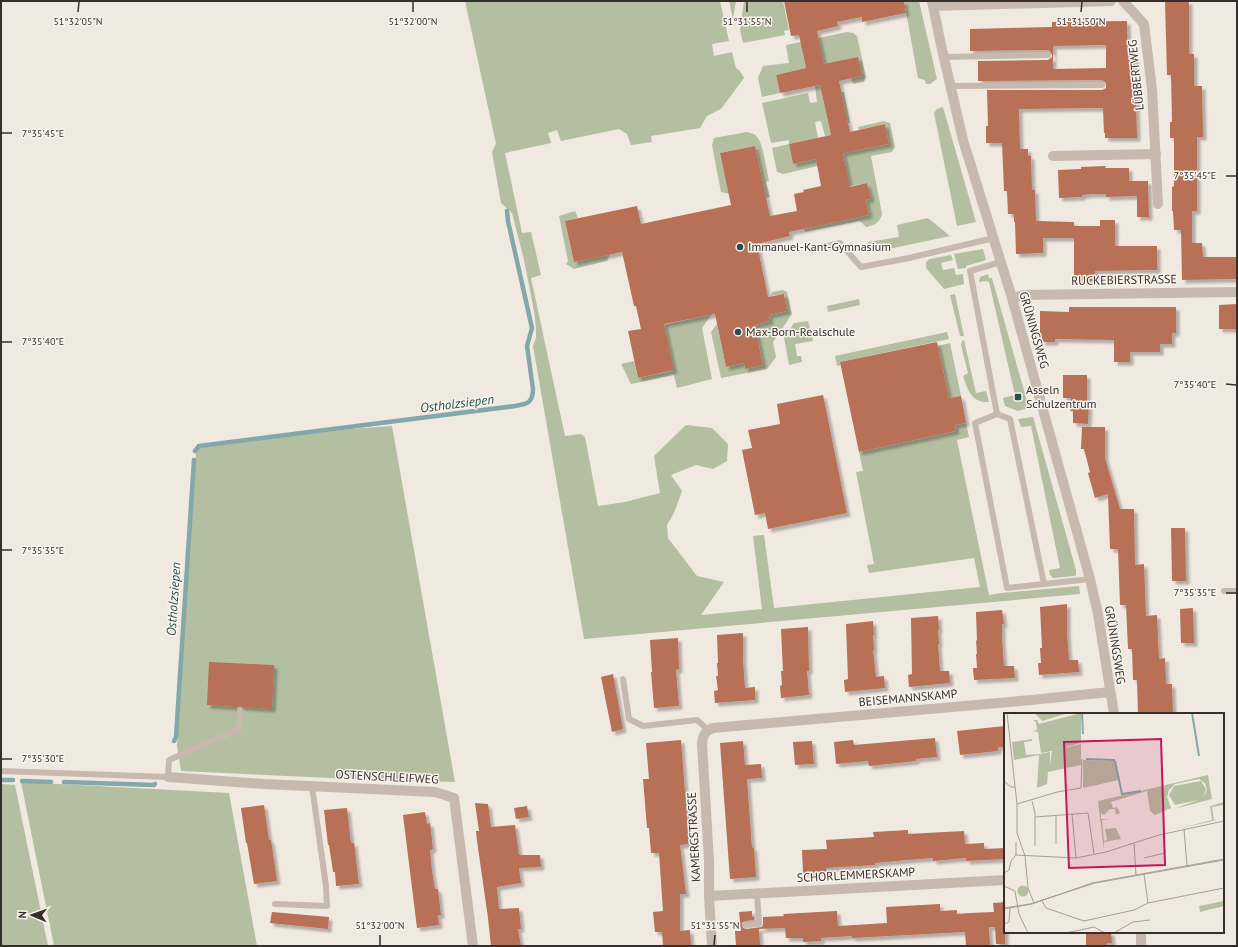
<svg xmlns="http://www.w3.org/2000/svg" width="1238" height="947" viewBox="0 0 1238 947" font-family="'PT Sans',sans-serif">
	<style>
		.green { fill: #b4bea1 }
		.lines { fill: none; stroke-linecap: round; stroke-linejoin: round }
		.stream { stroke: #82a8aa; stroke-width: 4.5 }
		.building { fill: #b86f56; fill-rule: evenodd; filter: url(#shadow) }
		.service { stroke: #c7b9ad; stroke-width: 6 }
		.minor { stroke: #c7b9ad; stroke-width: 10 }
		.ticks { fill: none; stroke: #362e2b; stroke-width: 1.5 }
		.poi-dot { fill: #254f53; stroke: #f8f3ec; stroke-width: 1.5 }
		.labels { text-anchor: middle; stroke-width: 3; stroke-linejoin: round; paint-order: stroke }
		.street-label { font-size: 12px; fill: #362e2b; stroke: #f8f3ec }
		.poi-label { font-size: 12px; fill: #362e2b; stroke: #f8f3ec; text-anchor: start }
		.water-label { font-size: 13px; font-style: italic; fill: #254f53; stroke: #f8f3ec }
		.inset-river { fill: none; stroke: #82a8aa; stroke-width: 2 }
		.inset-road { fill: none; stroke: #a69e98; stroke-width: 1 }
		.view { fill: #c2185b; fill-opacity: 0.15; stroke: #c2185b; stroke-width: 2 }
		.inset-edge { fill: none; stroke: #362e2b; stroke-width: 2 }
		.ticks-label { font-size: 10px; text-anchor: middle; fill: #362e2b; stroke: #f8f3ec; stroke-width: 3; stroke-linejoin: round; paint-order: stroke }
	</style>
	<defs>
		<filter id="shadow"><feDropShadow dx="3.5" dy="3.5" stdDeviation="1" flood-color="#0004"/></filter>
	</defs>
	<rect width="100%" height="100%" fill="#f0e9e0"/>
	<!-- green -->
	<g class="green">
		<path d="M465 1H720L729 41 712 44 714 56 732 52 736 68 740 71 744 78 721 109 707 116 700 128 651 136 652 142 631 145 627 134 619 129 561 141 557 130 548 133 551 143 505 153 522 233 531 232 541 275 531 278 565 436 581 434 585 437 598 506 625 502 660 493 654 456 686 425 712 428 728 444 727 461 713 469 696 465 671 475 682 491 674 513 667 525 668 538 697 576 724 582 701 615 762 609 753 536 764 535 774 608 980 587 974 558 869 573 867 565 874 564 856 472 863 471 859 452 956 431 955 425 966 423 969 437 957 440 989 595 1001 593 1079 586 1080 594 584 639 533 346 536 338V328L534 311 524 260 512 213 501 203 492 152 496 144Z"/>
		<path d="M729 1H736L733 19Z"/>
		<path d="M744 1H783L789 30 784 31 785 35 743 43 740 30Z"/>
		<path d="M904 1H919L937 79 930 84H926L925 80 918 78Z"/>
		<path d="M847 32 853 33 857 36 866 77 864 82 853 84 851 78 862 76 825 69 821 51 803 55 806 68 776 75 780 93 762 97 758 78 763 66 789 63 786 45Z"/>
		<path d="M820 85 831 135 825 136 821 121 815 122 818 138 789 144 793 164 816 159 818 166 783 174 777 172 772 148 789 144V140L771 143 762 103 808 93 810 103 817 102 815 86Z"/>
		<path d="M841 92H844L850 123H848Z"/>
		<path d="M943 107 976 222 957 226 934 113 937 109Z"/>
		<path d="M884 121 890 123 895 147 892 152 871 156 882 214C879 223 875 225 866 227L860 221 805 232 804 228 869 215 866 200 871 199 867 183 846 187V166L842 148 851 146 853 151 889 144 885 124 859 130 858 127Z"/>
		<path d="M747 132C751 133 756 134 758 138 763 145 767 171 769 181L766 182 770 197 766 198 755 146 720 153 729 194 721 192 712 145 714 138Z"/>
		<path d="M575 211 578 218 565 221 574 262 610 254 607 261 574 269 566 264 568 261 559 216Z"/>
		<path d="M928 218 950 236 875 252 871 251 868 242 899 237 897 225Z"/>
		<path d="M983 249 986 260 966 266V268L958 269 954 254Z"/>
		<path d="M951 255 953 260 941 263 943 270 954 268 956 275 963 274 964 284 944 289 926 268V262L930 259Z"/>
		<path d="M988 274 989 278H992L1029 408 1018 411 1005 406 1003 398 1015 395 989 282 986 281 979 282 980 277Z"/>
		<path d="M783 290 787 292 792 314 773 342 776 357 767 369 721 378 711 332 717 324 726 367 744 363 745 369 763 365 755 325 770 321 769 315 787 311 784 294 771 296 772 292Z"/>
		<path d="M955 294 964 336H960L950 295Z"/>
		<path d="M859 299 860 305 828 312 827 306Z"/>
		<path d="M712 314 702 328 712 379 677 388 674 375 631 384 621 364 634 361 638 378 673 371 664 325Z"/>
		<path d="M808 321 813 341 795 344 797 356H801L802 362 789 365 784 338 794 323Z"/>
		<path d="M947 332 949 339 840 362 841 365 837 366 835 356Z"/>
		<path d="M964 340 976 393 986 391 989 402C971 403 968 390 963 376L968 373 961 345 962 341Z"/>
		<path d="M950 343 961 396 949 398 938 346Z"/>
		<path d="M1033 417 1076 570V575L1074 576 1053 578 1050 575 1049 570 1060 568 1031 426 1021 427 1018 419Z"/>
		<path d="M392 426 455 782 331 778 181 771 177 746 196 453 200 447 350 429Z"/>
		<path d="M21 782 229 793 257 946H54Z"/>
		<path d="M1 784 15 785 48 946H1Z"/>
	</g>
	<g class="lines">
		<!-- stream -->
		<g class="stream">
			<path d="M195 451 199 446 515 406C527 404 533 403 533 389L527 346 532 328 508 221 507 211"/>
			<path d="M174 741 176 737 194 460"/>
			<path d="M1 780H13"/>
			<path d="M22 781 51 782"/>
			<path d="M64 782 154 785 155 784"/>
		</g>
	</g>
	<!-- building -->
	<g class="building">
		<path d="M784 1H904L906 13 862 22V17L837 22 838 26 817 31 824 64 858 57 862 76 839 81 850 132 885 124 889 144 843 153 850 187 867 183 871 199 866 200 869 215 789 232 790 236 757 244 768 297 784 294 787 311 769 315 770 321 755 325 763 365 745 369 744 363 726 367 715 314 664 324 674 370 638 378 628 331 641 329 636 306H634L622 252 574 262 565 221 637 206 641 224 731 205 720 153 755 146 770 216 797 211 794 194 804 192 803 190 821 186 816 159 793 164 789 144 831 135 820 85 780 93 776 75 806 68 799 35 791 36Z"/>
		<path d="M1165 1H1189V54H1194V86H1202L1203 137H1197V211H1192V243H1202L1203 257H1237V279L1182 280 1181 230H1174L1173 211H1172V187L1174 186V138H1170V122H1172L1171 75H1167Z"/>
		<path d="M1127 21 1128 58H1135L1137 138H1105V133H1104L1103 108 1019 109 1020 149H1028V156H1031L1032 190H1035L1036 221 1074 222V226H1100V220H1115V246H1157V270L1095 271V281H1074V238H1043V253L1016 254 1015 222H1014V214H1008L1007 191H1004L1002 143H986V126H988L987 90H1102L1106 88V83L1102 80 978 81V61L1048 60 1052 57V55L1050 51 1048 50 970 51V29L1052 27V22ZM1106 45V68L1053 69V46Z"/>
		<path d="M1106 166 1105 168H1129V181H1148L1149 217H1137V196L1106 197V194H1094L1082 195V197L1059 198 1058 170 1081 169V167Z"/>
		<path d="M1237 304V329H1219V305Z"/>
		<path d="M1069 307H1176V333H1172V344H1160V352H1130V362H1114V340L1055 339V342H1042V336H1040V311L1069 312Z"/>
		<path d="M937 342 949 398 961 396 966 423 955 425 956 431 859 452 840 362Z"/>
		<path d="M1063 375H1087V403H1089L1088 424 1073 423V411H1070L1071 398H1063Z"/>
		<path d="M823 395 847 513 768 529 765 513 755 515 742 450 752 448 748 430 780 424 777 404Z"/>
		<path d="M1082 427H1105V458L1120 509H1134L1135 565 1144 564 1146 616 1157 615 1159 659 1165 658 1166 684H1172L1173 714H1138L1137 680H1133L1132 649H1128L1126 605H1120L1118 549H1110L1108 494 1095 498 1088 473 1090 472 1084 449H1081Z"/>
		<path d="M1171 528H1185L1186 581H1172Z"/>
		<path d="M1067 604V633L1069 660H1078L1079 672 1039 675 1038 663H1041L1040 648H1042L1040 607Z"/>
		<path d="M1193 608 1194 643H1181L1180 609Z"/>
		<path d="M1002 610 1004 624H1002V638L1004 666H1014L1015 678 974 680 973 668H977L976 654H977L976 640 977 641 976 612Z"/>
		<path d="M938 616 939 630H938L939 644H938L940 671H949L950 683 909 687 908 675 912 674 911 618Z"/>
		<path d="M873 621 874 635H873L874 650H873L876 677 884 676 885 688 845 692 844 680 848 679 846 624Z"/>
		<path d="M808 627 809 671H807L809 695 781 698 780 686 782 685 781 671H783L781 629Z"/>
		<path d="M743 633V661L745 688 755 687V700L715 703 714 691 718 690 716 676H718L717 663H718L717 635Z"/>
		<path d="M678 638 679 669 676 670 679 706 654 708 651 672H652L650 640Z"/>
		<path d="M209 662 274 665 272 709 243 707 240 706 237 707 207 705Z"/>
		<path d="M613 674 623 729 612 732 601 677Z"/>
		<path d="M1005 726V747H998V751L960 755 957 731Z"/>
		<path d="M935 738 937 757 916 759V761L869 766 868 761 836 764 834 742 853 740 854 745Z"/>
		<path d="M681 740 689 844 680 845 686 894H680V931L690 930 691 946H663L662 932H655L653 912 663 911 659 853H651L649 828H647L643 779H649L646 743Z"/>
		<path d="M743 741 745 765 761 764 762 778 747 779 752 848 754 847 756 877 730 879 720 743Z"/>
		<path d="M812 741 814 764 795 765 793 742Z"/>
		<path d="M475 803 488 804 491 827 515 825 519 855H540L541 867 519 868 521 883 497 887 499 909 519 908 521 929H518L521 946H491L488 918 477 841 476 831H479Z"/>
		<path d="M264 805 269 840H271L277 881 254 884 247 843H246L241 808Z"/>
		<path d="M527 806 529 817 516 819 514 808Z"/>
		<path d="M347 808 351 843H354L359 884 336 886 335 872H333L329 845H328L324 810Z"/>
		<path d="M425 812 427 824 430 823 433 849 430 850 432 871 435 889H438L441 915H438L439 925 417 928 403 815Z"/>
		<path d="M908 830V834L964 831 965 844 984 843V849L1005 848V859L966 861V858L933 861V858L907 860 875 863V865L826 868V872L803 873 802 850 827 849 826 840 874 837 873 832Z"/>
		<path d="M1005 902V944H996L995 927H989L990 946H966L965 932 852 938V936L821 938V941L803 942V938H786L785 928 759 929 760 946H736L735 931H741L739 912 752 911V917H754V920L745 921 742 923 743 928 746 929 762 927 763 924V917L784 916 783 914 837 911 838 926 887 923 886 907 940 904V911L957 910V914L970 913 994 912 993 903Z"/>
		<path d="M272 912 329 917 328 929 270 923Z"/>
		<path d="M1086 932H1111L1112 943H1107V946H1086Z"/>
	</g>
	<g class="lines">
		<!-- service -->
		<g class="service">
			<path d="M944 57 1048 55"/>
			<path d="M951 86 1102 85"/>
			<path d="M811 250 840 243 861 267 909 258 994 238"/>
			<path d="M997 414 970 271 1001 262"/>
			<path d="M1044 584 1010 419 997 414 975 423 1007 588 1090 579"/>
			<path d="M1224 591H1237"/>
			<path d="M623 679 629 719 643 726 697 720 708 730"/>
			<path d="M1 771 168 777 169 760 239 729 240 710"/>
			<path d="M275 904 327 906 326 886 312 786"/>
			<path d="M746 925 759 924 757 893"/>
		</g>
		<!-- minor -->
		<g class="minor">
			<path d="M932 1 941 45 963 140 1012 298 1090 579 1098 614 1114 714"/>
			<path d="M1123 1 1144 24 1152 89 1158 204"/>
			<path d="M933 6 1111 1"/>
			<path d="M1053 156 1156 154"/>
			<path d="M1012 298 1024 295 1237 292"/>
			<path d="M168 777 264 784 435 792 454 798 473 946"/>
			<path d="M709 896 1005 880"/>
			<path d="M712 946 709 896V861L702 743C703 735 705 731 713 728L1031 700 1110 692"/>
			<path d="M1141 946V932"/>
		</g>
	</g>
	<!-- ticks -->
	<path class="ticks" d="M78 12 79 2M413 12V2M747 12V2M1081 12 1082 2M2 133H12M1226 176H1236M2 342H12M1226 384 1236 385M2 550H12M1226 593H1236M2 759H12M380 945V935M714 945 715 935"/>
	<!-- markers -->
	<g class="poi-dot">
		<circle cx="740" cy="247" r="4"/>
		<circle cx="738" cy="332" r="4"/>
		<rect x="1014" y="393" width="8" height="8" rx="2"/>
	</g>
	<g class="labels">
		<!-- street labels -->
		<g class="street-label">
			<text transform="translate(1136 75) rotate(-96)" y="4">LÜBBERTWEG</text>
			<text transform="translate(1124 280) rotate(-1)" y="4">RUCKEBIERSTRASSE</text>
			<text transform="translate(1034 330) rotate(74)" y="4">GRÜNINGSWEG</text>
			<text transform="translate(1115 645) rotate(81)" y="4">GRÜNINGSWEG</text>
			<text transform="translate(908 698) rotate(-5)" y="4">BEISEMANNSKAMP</text>
			<text transform="translate(387 777) rotate(3)" y="4">OSTENSCHLEIFWEG</text>
			<text transform="translate(694 837) rotate(-93)" y="4">KAMERGSTRASSE</text>
			<text transform="translate(856 875) rotate(-3)" y="4">SCHORLEMMERSKAMP</text>
		</g>
		<!-- poi labels -->
		<g class="poi-label">
			<text x="748" y="251">Immanuel-Kant-Gymnasium</text>
			<text x="746" y="336">Max-Born-Realschule</text>
			<text x="1026" y="394">Asseln<tspan x="1026" dy="14">Schulzentrum</tspan></text>
		</g>
		<!-- water labels -->
		<g class="water-label">
			<text transform="translate(457 403) rotate(-7)" y="5">Ostholzsiepen</text>
			<text transform="translate(173 599) rotate(-86)" y="5">Ostholzsiepen</text>
		</g>
	</g>
	<!-- overview -->
	<g transform="translate(1004 713)">
		<rect width="220" height="220" fill="#f0e9e0"/>
		<path d="M31 0H64L38 8ZM77 0V30L51 37 77 31V52L44 59 43 71 33 75 35 42 10 47 8 29 28 26V28L20 29 22 42 36 41 46 39V52L48 38 37 40 34 19 28 18 33 17 32 9 29 7H33L35 11ZM79 47 111 48 115 67 79 75ZM204 62 208 86 170 96 194 87 171 92 165 82 170 73 197 68 202 76 199 85 203 77 201 70 195 66 171 71 165 77 163 84 167 95 151 102 146 98 143 78 107 89 109 95 113 94 116 100 112 102 111 96H106L100 102 97 100V106H105L98 107 100 128 103 127 101 116 112 115 117 126 100 129V138L94 88ZM220 89V97L219 92 208 94 210 107H213L173 116 208 107 206 93ZM13.5 178a5.5 5.5 0 1 1 11 0a5.5 5.5 0 1 1-11 0ZM220 188V193L196 199 195 193Z" fill="#b4bea1"/>
		<path class="inset-river" d="M78 0 79 21M188 0 195 43M82 46 111 47M111 48 118 81 137 78"/>
		<path class="inset-road" d="M3 0 13 91V120L21 143 24 175 30 190M0 68 7 74H11M28 88 31 100V133M13 91 53 79 77 75 78 46M68 101 72 145M52 103V131M31 104 84 100 90 141M180 116 183 153M130 130 132 162M12 142 72 145 102 139 155 122 220 108M12 142V129M140 145 161 140 159 121M0 160 5 157 7 148 12 142M140 161 144 190M0 173 11 178 15 201 24 220M38 188 42 195 80 208 130 197 144 190 220 175M0 195 26 191 91 170 220 147M0 196 28 191 88 170 220 146M0 211 5 209 6 195M62 220 90 214 101 220M110 220 129 209 146 207"/>
		<path class="view" d="M157 26 161 152 65 155 60 29Z"/>
		<rect width="220" height="220" class="inset-edge"/>
	</g>
	<g class="ticks-label">
		<text x="78" y="25">51°32'05"N</text>
		<text x="413" y="25">51°32'00"N</text>
		<text x="747" y="25">51°31'55"N</text>
		<text x="1081" y="25">51°31'50"N</text>
		<text x="43" y="137">7°35'45"E</text>
		<text x="1195" y="179">7°35'45"E</text>
		<text x="43" y="345">7°35'40"E</text>
		<text x="1195" y="388">7°35'40"E</text>
		<text x="43" y="554">7°35'35"E</text>
		<text x="1195" y="596">7°35'35"E</text>
		<text x="43" y="762">7°35'30"E</text>
		<text x="380" y="929">51°32'00"N</text>
		<text x="715" y="929">51°31'55"N</text>
	</g>
	<!-- border -->
	<rect width="1238" height="947" fill="none" stroke="#362e2b" stroke-width="4"/>
	<!-- north arrow -->
	<g transform="translate(32 915) rotate(272)" stroke="#f8f3ec" stroke-width="3" paint-order="stroke">
	<path d="M0-3L7 15L0 10L-7 15Z" fill="#362e2b"/>
	<text y="-6" font-size="11" font-weight="bold" text-anchor="middle" fill="#362e2b">N</text>
	</g>
</svg>
